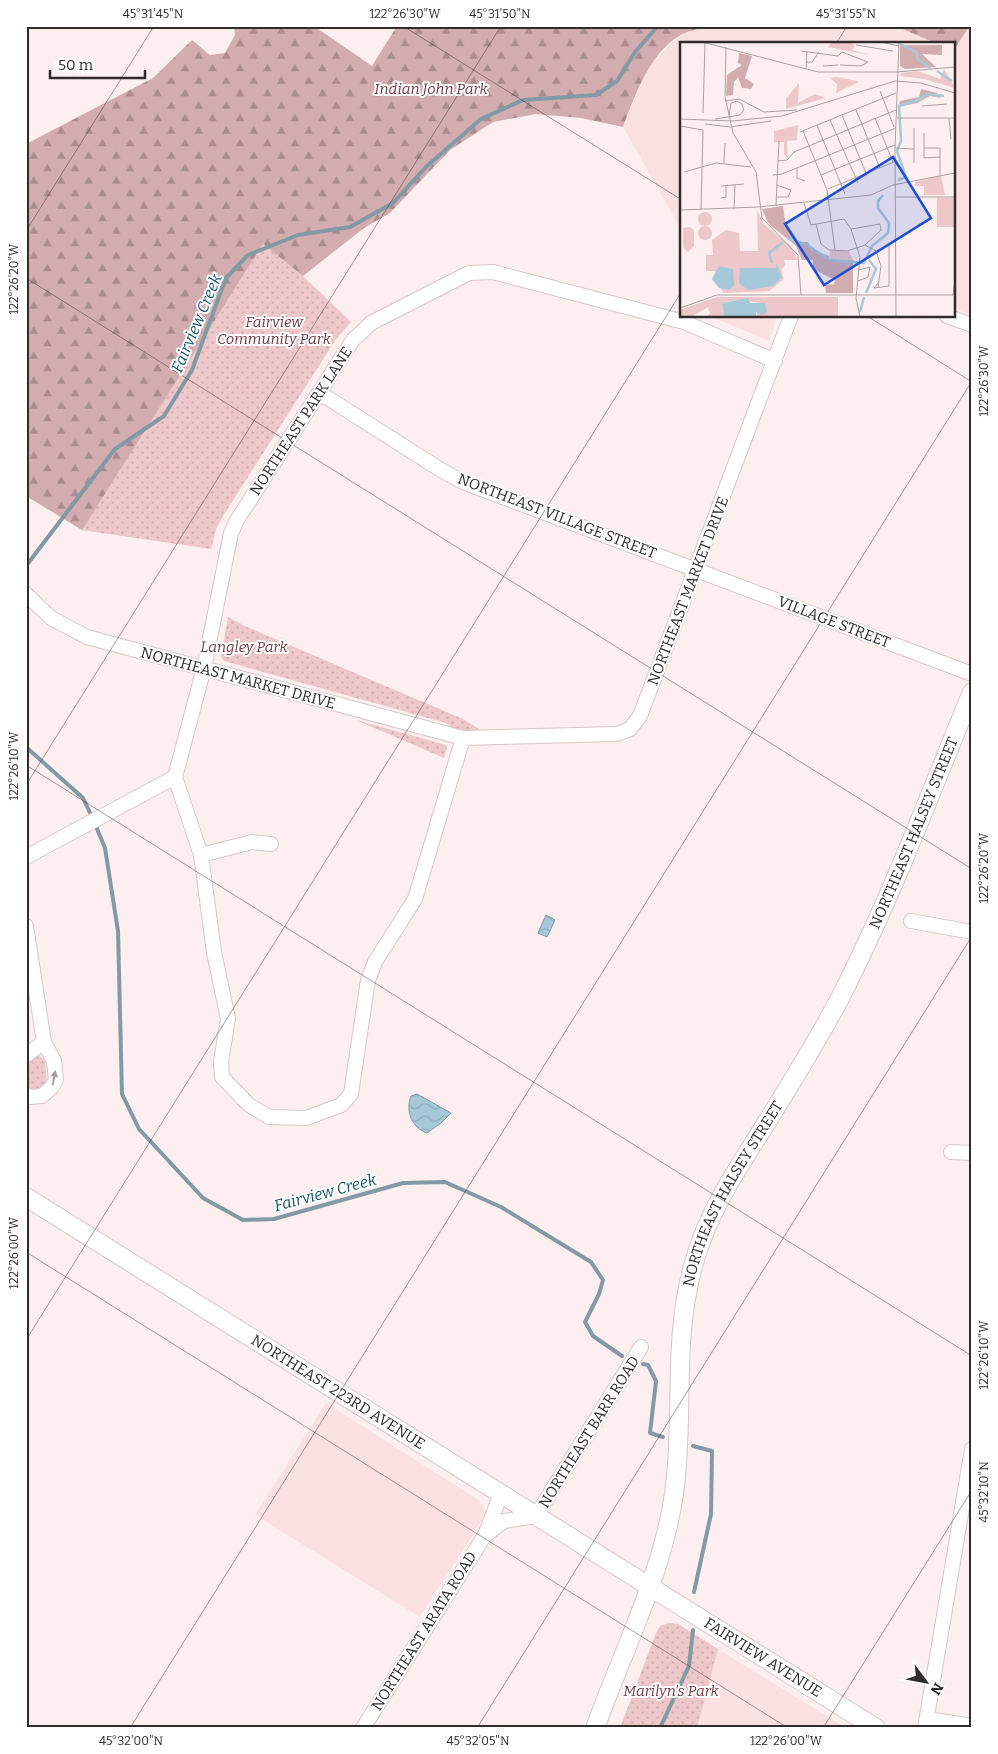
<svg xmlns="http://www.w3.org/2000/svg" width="998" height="1754" viewBox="0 0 998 1754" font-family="Bitter,serif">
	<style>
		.built { fill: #fae0e1 }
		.grass { fill: url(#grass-dots) }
		.forest { fill: url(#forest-firs) }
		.water { fill: url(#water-waves); stroke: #829aa5 }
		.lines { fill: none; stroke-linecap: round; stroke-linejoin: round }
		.stream { stroke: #829aa5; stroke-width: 4 }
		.minor-casing { stroke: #d7c6c7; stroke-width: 16 }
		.major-casing { stroke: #d7c6c7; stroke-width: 20 }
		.minor { stroke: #fff; stroke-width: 14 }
		.major { stroke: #fff; stroke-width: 18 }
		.oneway { fill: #a2a0a0 }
		.ticks { fill: none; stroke: #312b2b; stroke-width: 1; stroke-opacity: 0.45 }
		.labels { text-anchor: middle; stroke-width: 4; stroke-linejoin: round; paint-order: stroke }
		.park-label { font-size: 15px; font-style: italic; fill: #713c41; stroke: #fff }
		.street-label { font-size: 15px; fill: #312b2b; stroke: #fff }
		.water-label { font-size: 16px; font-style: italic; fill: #12566e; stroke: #fff }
		.inset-river { fill: none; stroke: #a5c9d9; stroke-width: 2.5 }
		.inset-road { fill: none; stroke: #aba1a1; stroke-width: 1 }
		.view { fill: #1d4ed8; fill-opacity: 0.15; stroke: #1d4ed8; stroke-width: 2.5 }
		.inset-edge { fill: none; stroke: #312b2b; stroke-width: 2.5 }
		.neatline { fill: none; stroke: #312b2b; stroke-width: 2 }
		.ticks-label { font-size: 12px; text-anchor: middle; fill: #312b2b }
	</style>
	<defs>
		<pattern id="grass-dots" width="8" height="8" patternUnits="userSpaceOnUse" patternTransform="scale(1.25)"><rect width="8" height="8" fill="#edc7c9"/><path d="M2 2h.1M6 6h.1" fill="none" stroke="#ccabad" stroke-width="1.8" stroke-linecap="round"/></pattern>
		<pattern id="forest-firs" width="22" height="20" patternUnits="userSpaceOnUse" patternTransform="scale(1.25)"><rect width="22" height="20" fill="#d2acae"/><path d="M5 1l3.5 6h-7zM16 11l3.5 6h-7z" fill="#ab8c8e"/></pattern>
		<pattern id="water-waves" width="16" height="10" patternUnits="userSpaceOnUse" patternTransform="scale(1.25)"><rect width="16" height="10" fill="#a5c9d9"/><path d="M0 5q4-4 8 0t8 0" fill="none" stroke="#8eadba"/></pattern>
	</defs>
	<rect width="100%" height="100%" fill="#fdefef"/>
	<!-- built -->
	<g class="built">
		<path d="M709 26H895L938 44H682V231L623 127 647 69 667 47 685 33Z"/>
		<path d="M972 27V315L954 309V50L968 28Z"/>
		<path d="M710 316H777L769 341Z"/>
		<path d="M326 1403 477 1499 482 1505 484 1513 482 1520 420 1617 255 1515Z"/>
		<path d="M718 1649 846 1728H697Z"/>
	</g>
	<!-- grass -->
	<g class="grass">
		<path d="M263 244 303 276 351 322 336 339 223 516 216 529 211 549 81 530Z"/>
		<path d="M228 617 247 627 463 719 479 729 478 732 455 729 446 723 224 661 221 657Z"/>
		<path d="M356 720 446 745 447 748 444 758Z"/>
		<path d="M40 1056 45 1061 47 1082 37 1092 26 1090V1063L33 1057Z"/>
		<path d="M669 1623 678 1624 718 1649 697 1728H620L656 1633 660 1626Z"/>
	</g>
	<!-- forest -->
	<g class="forest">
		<path d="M234 26H314L372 66 397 26H709C702 28 694 30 687 32 652 46 635 95 623 127L581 118 536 114 493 122 450 150 390 213 364 228 303 276 263 244 82 530 26 496V144L153 78 192 40 210 55 225 53 235 35Z"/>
		<path d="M895 26H972V27L968 28 954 50V44H938Z"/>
	</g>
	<!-- water -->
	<g class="water">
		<path d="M546 915 555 920 547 937 538 933Z"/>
		<path d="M417 1094 451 1113 441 1123 427 1133C412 1128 405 1111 411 1096Z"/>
	</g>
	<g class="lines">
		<!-- stream -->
		<g class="stream">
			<path d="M26 566 115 449 164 416 192 370 226 278 248 255 298 235 350 227 393 203 427 166 481 119 523 100 596 95 617 81 635 52 658 26"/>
			<path d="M26 747 83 798 92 817"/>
			<path d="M95 824 105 848 118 931 122 1094 139 1129 203 1198 243 1220 274 1219 403 1183 445 1182 501 1207 591 1262 603 1280 599 1294 585 1322 593 1336 622 1356"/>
			<path d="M643 1364 648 1365 656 1381 650 1433 663 1437"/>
			<path d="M693 1446 712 1451 711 1514 694 1592"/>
			<path d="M660 1728 689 1666 693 1630"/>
		</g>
		<defs>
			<g id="minor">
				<path d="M947 316 972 325"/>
				<path d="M320 393 441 470 463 482 972 674"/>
				<path d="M26 594 51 618 87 637 463 738 617 734 630 729 640 716 791 316"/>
				<path d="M175 777 201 855 214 952 228 1019 221 1061 222 1077 249 1105 269 1117 306 1118 341 1105 351 1094 368 980 375 962 415 899 463 738"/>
				<path d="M201 855 252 842 271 844"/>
				<path d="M26 857 175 777 204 668 231 533 237 520 353 340 371 323 469 273 493 272 684 322 775 361"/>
				<path d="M911 921 972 932"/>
				<path d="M26 926 44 1042 54 1061 56 1079 52 1087 42 1096 30 1097 26 1095"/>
				<path d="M26 1055 44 1042"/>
				<path d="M951 1152 972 1153"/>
				<path d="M487 1534 504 1521 536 1516 641 1347"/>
				<path d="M928 1719 972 1726"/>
				<path d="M363 1728 485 1535 501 1494"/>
				<path d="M925 1728 972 1449"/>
			</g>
			<g id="major">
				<path id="s1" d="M26 1197 876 1728"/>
				<path id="s2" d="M595 1728C623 1651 662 1575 674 1494 686 1407 669 1331 700 1244 713 1207 734 1174 755 1141 785 1093 815 1046 841 996 891 898 930 794 972 692"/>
			</g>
		</defs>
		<!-- minor casing -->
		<use href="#minor" class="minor-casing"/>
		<!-- major casing -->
		<use href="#major" class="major-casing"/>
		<!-- minor -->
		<use href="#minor" class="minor"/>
		<!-- major -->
		<use href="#major" class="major"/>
	</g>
	<!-- one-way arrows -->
	<defs><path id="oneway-solid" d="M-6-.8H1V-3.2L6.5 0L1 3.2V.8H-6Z" transform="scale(1.25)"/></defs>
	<use class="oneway" href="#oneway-solid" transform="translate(54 1078) rotate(-79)"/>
	<!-- ticks -->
	<path class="ticks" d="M403 26 682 200M836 44 847 26M26 231 154 26M26 278 972 869M867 316 972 382M26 765 972 1356M26 785 501 26M26 1252 788 1728M26 1340 682 291M130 1728 972 381M477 1728 972 936M823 1728 972 1490"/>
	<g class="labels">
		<!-- park labels -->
		<g class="park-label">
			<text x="431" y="94">Indian John Park</text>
			<text x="274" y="327">Fairview<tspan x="274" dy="17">Community Park</tspan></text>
			<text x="244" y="652">Langley Park</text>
			<text x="671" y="1696">Marilyn's Park</text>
		</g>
		<!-- street labels -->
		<g class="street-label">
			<text transform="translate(301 421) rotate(-57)" y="5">NORTHEAST PARK LANE</text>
			<text transform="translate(557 516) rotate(21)" y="5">NORTHEAST VILLAGE STREET</text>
			<text transform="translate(688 591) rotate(-69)" y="5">NORTHEAST MARKET DRIVE</text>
			<text transform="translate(834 622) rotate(21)" y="5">VILLAGE STREET</text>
			<text transform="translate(238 678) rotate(15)" y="5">NORTHEAST MARKET DRIVE</text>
			<text dy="5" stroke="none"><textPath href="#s2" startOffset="964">NORTHEAST HALSEY STREET</textPath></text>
			<text dy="5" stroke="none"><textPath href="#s2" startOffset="559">NORTHEAST HALSEY STREET</textPath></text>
			<text dy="5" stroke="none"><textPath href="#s1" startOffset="368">NORTHEAST 223RD AVENUE</textPath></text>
			<text transform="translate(589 1432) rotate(-58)" y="5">NORTHEAST BARR ROAD</text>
			<text transform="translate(424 1631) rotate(-58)" y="5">NORTHEAST ARATA ROAD</text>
			<text dy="5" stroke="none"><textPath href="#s1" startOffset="869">FAIRVIEW AVENUE</textPath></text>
		</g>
		<!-- water labels -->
		<g class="water-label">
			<text transform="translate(196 323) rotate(-67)" y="6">Fairview Creek</text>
			<text transform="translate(325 1192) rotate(-15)" y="6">Fairview Creek</text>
		</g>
	</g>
	<!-- overview -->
	<g transform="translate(680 42)">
		<rect width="275" height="275" fill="#fdefef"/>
		<path d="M264 27 275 46 244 37 220 34 221 31 238 29 260 37ZM135 52 146 56 106 67ZM118 83 117 98 107 99 108 116 104 113V100H94V89ZM261 134 265 153H244V144H235V140ZM257 156H275V185H257ZM77 168 84 182 111 204 118 218H104L105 223 101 228 104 237 89 249 43 251 35 229H26V213H33L32 198 46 188 59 191 60 209H78ZM150 209H169L173 218H149ZM37 255H158V275H76L81 261 55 258 42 261 44 274 52 275H27L30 271 28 265 11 275H0V268Z" fill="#edc7c9"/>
		<path d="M220 3H262V13L242 12 256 25 225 27 220 24ZM59 11 72 14 65 36 74 42 71 47 62 46 58 35 54 40 53 53 46 54 47 33 62 23 58 21ZM241 47 257 51 261 56 250 54 237 61 218 65 220 59 239 55ZM103 164 105 179 119 200H128L132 208 149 214V218H173V251H146L145 243 154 242 155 238 133 227V218H122L116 204 88 181 82 167Z" fill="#d2acae"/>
		<path d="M152 0H170L175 4 172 8 189 13 148 5ZM156 35 173 38 179 40 156 51 157 42 150 36ZM119 41 118 61 106 67V57Z" fill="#edc7c9"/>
		<path d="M18 177a7 7 0 1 1 14 0a7 7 0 1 1-14 0ZM18 191a7 7 0 1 1 14 0a7 7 0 1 1-14 0ZM10 185 14 188V204L8 210 3 205V186Z" fill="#edc7c9"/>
		<path d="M96 221 102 235 93 244 68 248 59 241 60 226H96ZM39 224 53 227 54 243 50 248 39 246 32 237ZM68 256 70 261H85L87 270 82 273 76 270V275L44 274 42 261Z" fill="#a5c9d9"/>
		<path class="inset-river" d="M220 2 236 10 238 17 250 26M257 29 272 39M218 138 226 135 217 109 221 99 219 64 240 57 246 52 264 54M107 196 127 203 150 218 184 221 192 204 208 191 209 181 198 166V159L203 153M92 221 89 211 103 200M186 251 196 227 189 218M180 270 184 255"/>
		<path class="inset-road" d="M22 0 138 30H217L275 25M200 0 219 4M176 3 213 9M46 5 45 54 53 91 76 130 82 176 118 213 121 253M121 9 158 14 162 10 188 20 181 24 160 23M126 20H132L139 10M143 24 158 23M126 27 127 9M200 49 214 85M45 59 59 57 84 70 117 68M242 64 267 62M176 68 200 126M23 71 25 1M162 73 186 131M195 76 213 120M217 76H275M269 76 271 97M0 77 52 79 102 74 215 39 241 41 275 51M35 77 60 73 64 68 62 62 57 59 51 61 49 73M150 78 178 141M25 82 50 85 91 79M137 83 165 152M0 84 23 88 21 168M123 89 147 148 155 208M120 90 216 51M244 91V116L260 115M215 106 234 107M244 106H260V134M114 110 216 68M98 119 107 118 114 110M44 121 45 101M234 121V86M117 126V136L125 139M4 130 36 121 71 125M93 133 102 132 216 86M141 133 215 103M96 143 111 148 108 155H97M41 144 64 142M148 147 214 120M216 155H275M41 156 46 155V143M124 161 131 183 164 177 171 187 180 215 176 256 180 275M96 164 99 99M78 165 191 153 213 143 275 131M54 167 55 143M0 168 78 165M136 182 141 202 149 208 167 209 185 203 196 209M171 187 200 182 201 188 185 203M196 209 201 224 198 245M178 228 190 225 188 235 178 239M198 241 194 246 209 244V202M273 253 275 238M0 266 37 253H275M216 275 215 106 219 0"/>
		<path class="view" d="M213 115 251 176 144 243 105 182Z"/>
		<rect width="275" height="275" class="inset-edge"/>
	</g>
	<!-- border -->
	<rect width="998" height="1754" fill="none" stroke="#ffffff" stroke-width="55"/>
	<!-- north arrow -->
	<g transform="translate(926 1682) rotate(122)" stroke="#ffffff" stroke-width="4" paint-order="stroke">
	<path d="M0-4L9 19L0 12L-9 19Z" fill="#312b2b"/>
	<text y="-8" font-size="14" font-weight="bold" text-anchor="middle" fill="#312b2b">N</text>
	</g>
	<!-- scale -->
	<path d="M50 70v8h95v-8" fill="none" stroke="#312b2b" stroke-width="2.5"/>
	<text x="58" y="70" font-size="15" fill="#312b2b" stroke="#ffffff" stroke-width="4" paint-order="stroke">50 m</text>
	<rect x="28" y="28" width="942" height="1698" class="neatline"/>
	<g class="ticks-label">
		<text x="153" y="18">45°31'45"N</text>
		<text x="405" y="18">122°26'30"W</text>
		<text x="500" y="18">45°31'50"N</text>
		<text x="846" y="18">45°31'55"N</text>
		<text transform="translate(14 279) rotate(-90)" y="4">122°26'20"W</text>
		<text transform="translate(984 381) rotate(-90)" y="4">122°26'30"W</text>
		<text transform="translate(14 766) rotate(-90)" y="4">122°26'10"W</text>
		<text transform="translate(984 868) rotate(-90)" y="4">122°26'20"W</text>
		<text transform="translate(14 1253) rotate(-90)" y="4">122°26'00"W</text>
		<text transform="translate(984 1355) rotate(-90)" y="4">122°26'10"W</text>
		<text transform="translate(984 1492) rotate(-90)" y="4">45°32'10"N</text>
		<text x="131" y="1745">45°32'00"N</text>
		<text x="478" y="1745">45°32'05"N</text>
		<text x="786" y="1745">122°26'00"W</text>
	</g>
</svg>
